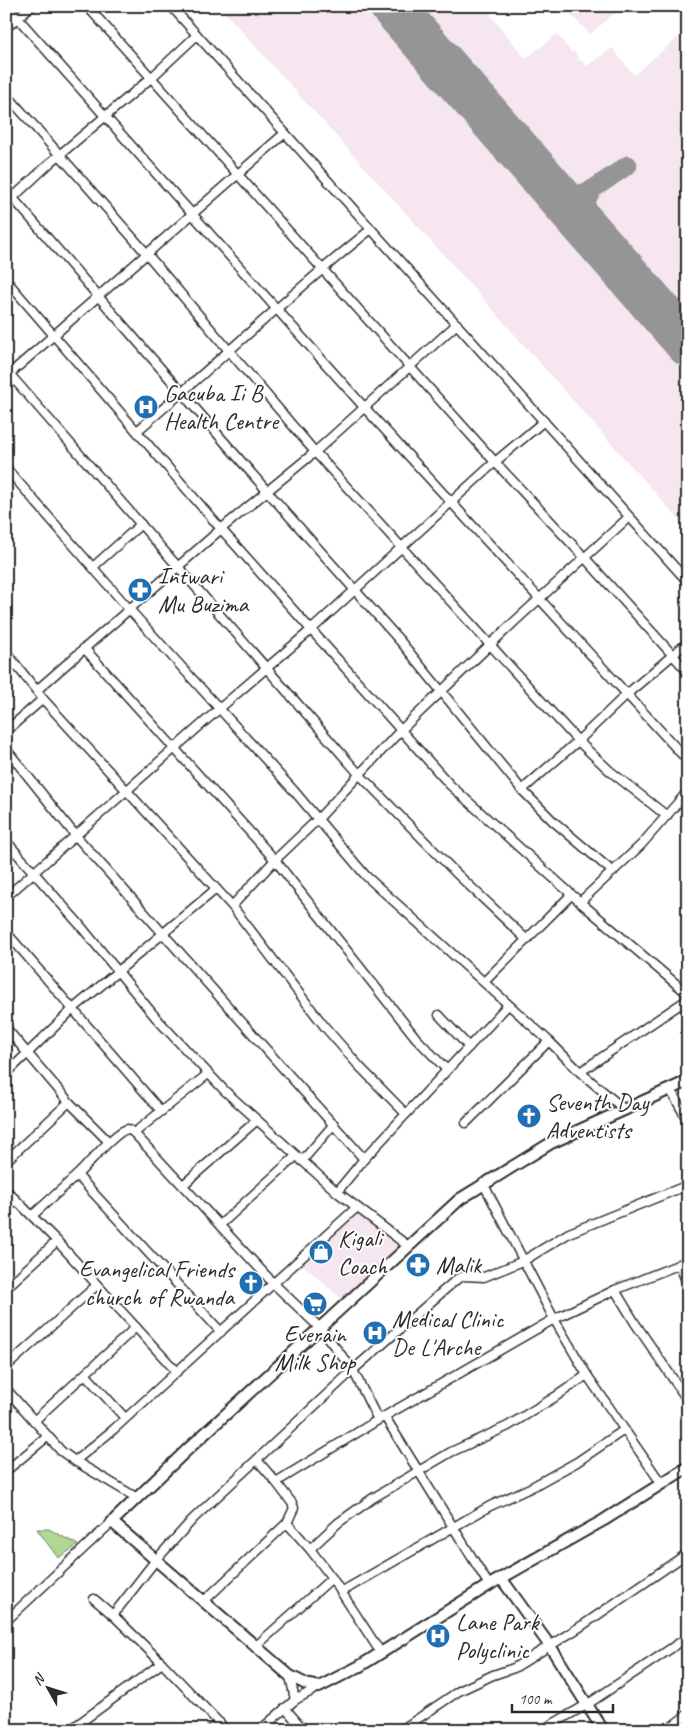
<svg xmlns="http://www.w3.org/2000/svg" width="694" height="1736" viewBox="0 0 694 1736" font-family="Caveat,sans-serif">
	<style>
		.built { fill: #f5e6ef }
		.green { fill: #b1d793; stroke: #6e815f }
		.lines { fill: none; stroke-linecap: round; stroke-linejoin: round }
		.taxiway { stroke: #959595; stroke-width: 19 }
		.runway { stroke: #959595; stroke-width: 45 }
		.minor-casing { stroke: #2b2b2b; stroke-width: 11 }
		.tertiary-casing { stroke: #2b2b2b; stroke-width: 14 }
		.minor { stroke: #fff; stroke-width: 8 }
		.tertiary { stroke: #fff; stroke-width: 10 }
		.labels { text-anchor: middle; stroke-width: 4; stroke-linejoin: round; paint-order: stroke }
		.poi-label { font-size: 24px; fill: #2b2b2b; stroke: #fff; text-anchor: start }
	</style>
	<rect width="100%" height="100%" fill="#fff"/>
	<filter id="ink" filterUnits="userSpaceOnUse"><feTurbulence type="fractalNoise" baseFrequency=".02" numOctaves="2"/><feDisplacementMap in="SourceGraphic" scale="10" xChannelSelector="R" yChannelSelector="G"/><feConvolveMatrix kernelMatrix="1 2 1 2 8 2 1 2 1" color-interpolation-filters="sRGB"/></filter>
	<g filter="url(#ink)">
		<!-- built -->
		<g class="built">
			<path d="M219 6H483L526 59 557 34 572 53 574 51 579 58 578 59 579 61 581 60 587 66 612 48 634 75 688 29V530L485 301Z"/>
			<path d="M580 6H623L590 34 570 14Z"/>
			<path d="M356 1213 400 1248 344 1301 301 1263Z"/>
		</g>
		<!-- green -->
		<path class="green" d="M37 1529H49L78 1545 58 1558Z"/>
		<g class="lines">
			<!-- taxiway -->
			<g class="taxiway">
				<path d="M547 183C565 196 572 199 593 189"/>
				<path d="M591 234C585 218 581 204 593 189L628 165"/>
			</g>
			<!-- runway -->
			<path class="runway" d="M392 6 688 344"/>
			<defs>
				<g id="minor">
					<path d="M7 6 364 407 688 761"/>
					<path d="M87 6 495 462 585 558 688 672"/>
					<path d="M171 6 688 582"/>
					<path d="M6 28 31 6"/>
					<path d="M6 94 147 254 315 452 534 693 578 741 610 771 667 816"/>
					<path d="M6 190 267 491 401 642 522 790 553 821 613 872"/>
					<path d="M6 204 51 162 151 78 197 35"/>
					<path d="M6 280 221 529 450 785 580 902 688 994"/>
					<path d="M6 370 359 774 455 872 527 940"/>
					<path d="M6 377 285 133"/>
					<path d="M137 431C215 365 290 294 370 230"/>
					<path d="M6 468 129 609 295 792 366 876 549 1041 580 1072 625 1110"/>
					<path d="M93 567 141 524"/>
					<path d="M84 648 275 860 416 1038 447 1070"/>
					<path d="M6 652 43 699 232 906 325 1027 359 1066 406 1114"/>
					<path d="M37 690 221 529 315 452 457 324"/>
					<path d="M6 731 43 699"/>
					<path d="M6 749 76 836 364 1159"/>
					<path d="M522 790 578 741 627 694 688 642"/>
					<path d="M6 841 79 924 157 1019 225 1091 337 1192 408 1246"/>
					<path d="M6 897 219 709 311 630 495 462 544 421"/>
					<path d="M580 902 641 845 688 791"/>
					<path d="M232 906 275 860 318 819 400 731 514 622 629 517"/>
					<path d="M6 932 161 1111"/>
					<path d="M484 982 571 895"/>
					<path d="M439 1015 469 1047"/>
					<path d="M6 1028 69 1102 109 1142"/>
					<path d="M580 1072 688 999"/>
					<path d="M6 1074 73 1009 216 889"/>
					<path d="M670 1089 688 1121"/>
					<path d="M466 1123 549 1041"/>
					<path d="M134 1133 208 1074"/>
					<path d="M6 1161 69 1102"/>
					<path d="M302 1161 334 1124"/>
					<path d="M77 1175 221 1332"/>
					<path d="M483 1183 554 1319 587 1375 661 1483"/>
					<path d="M183 1185 256 1121"/>
					<path d="M6 1190 57 1241 176 1371"/>
					<path d="M337 1192 364 1159 508 1005"/>
					<path d="M6 1209 16 1200"/>
					<path d="M33 1215C47 1202 62 1189 76 1176 87 1166 116 1130 128 1129L134 1133 274 1284 320 1328 353 1370 378 1420"/>
					<path d="M220 1225 296 1156"/>
					<path d="M679 1264 688 1285"/>
					<path d="M6 1288 57 1241"/>
					<path d="M615 1290 635 1323 688 1401"/>
					<path d="M6 1367 97 1285"/>
					<path d="M85 1374 125 1418"/>
					<path d="M6 1389 61 1451 75 1461 137 1498"/>
					<path d="M385 1417 489 1585"/>
					<path d="M34 1421 136 1327"/>
					<path d="M257 1460 276 1482 378 1420 554 1319 615 1290 688 1261"/>
					<path d="M75 1461 114 1429 356 1208"/>
					<path d="M6 1471 47 1437"/>
					<path d="M276 1482 292 1503 294 1508 287 1523"/>
					<path d="M310 1549 338 1523 373 1498 451 1452 508 1426 555 1397 587 1375"/>
					<path d="M341 1592 490 1506 530 1488 577 1462 624 1430"/>
					<path d="M94 1599 113 1615 162 1663 226 1730"/>
					<path d="M204 1601 287 1523 310 1549 332 1578 381 1653"/>
					<path d="M113 1615 155 1561 194 1518 353 1370 457 1279 464 1276 484 1277 523 1261 569 1233 688 1185"/>
					<path d="M6 1621 112 1522"/>
					<path d="M255 1647 332 1578"/>
					<path d="M290 1676 295 1700"/>
					<path d="M285 1708 304 1730"/>
					<path d="M70 1730 162 1663"/>
					<path d="M210 1730 220 1723"/>
					<path d="M260 1730 295 1700 319 1687"/>
					<path d="M401 1730 459 1691 493 1675 514 1668 583 1625 688 1553"/>
					<path d="M542 1730 588 1704 688 1637"/>
					<path d="M667 1730 688 1714"/>
				</g>
				<g id="tertiary">
					<path d="M688 1081 551 1143 460 1199 188 1449 112 1522 290 1676 306 1684 319 1687 360 1666 489 1585 604 1520 688 1467"/>
					<path d="M501 1578 550 1646 603 1730"/>
				</g>
			</defs>
			<!-- minor casing -->
			<use href="#minor" class="minor-casing"/>
			<!-- tertiary casing -->
			<use href="#tertiary" class="tertiary-casing"/>
			<!-- minor -->
			<use href="#minor" class="minor"/>
			<!-- tertiary -->
			<use href="#tertiary" class="tertiary"/>
		</g>
	</g>
	<!-- icons -->
	<defs>
		<symbol id="hospital-disc" viewBox="-11 -11 22 22"><circle r="9.5" fill="#1f6fb2" stroke="#fff"/><path d="M-5-5h3v3.5h4V-5h3V5h-3V1.5h-4V5h-3Z" fill="#fff"/></symbol>
		<symbol id="pharmacy-disc" viewBox="-11 -11 22 22"><circle r="9.5" fill="#1f6fb2" stroke="#fff"/><path d="M-2-6h4v4h4v4h-4v4h-4v-4h-4v-4h4Z" fill="#fff"/></symbol>
		<symbol id="church-disc" viewBox="-11 -11 22 22"><circle r="9.5" fill="#1f6fb2" stroke="#fff"/><path d="M-1.2-6h2.4v3.5h3.3v2.4h-3.3V6h-2.4V-.1h-3.3v-2.4h3.3Z" fill="#fff"/></symbol>
		<symbol id="shop-disc" viewBox="-11 -11 22 22"><circle r="9.5" fill="#1f6fb2" stroke="#fff"/><path d="M-5-2.5h2.3a2.7 3.5 0 0 1 5.4 0H5L5.5 6h-11ZM-1.5-2.5h3a1.5 2.3 0 0 0-3 0Z" fill="#fff"/></symbol>
		<symbol id="supermarket-disc" viewBox="-11 -11 22 22"><circle r="9.5" fill="#1f6fb2" stroke="#fff"/><path d="M-6-5.5h2.5l.6 2H6L4.5 2H-2.5L-4.4-4H-6ZM-1.5 3.2a1.3 1.3 0 1 0 .1 0ZM3 3.2a1.3 1.3 0 1 0 .1 0Z" fill="#fff"/></symbol>
	</defs>
	<g fill-rule="evenodd">
		<use href="#hospital-disc" x="132" y="393" width="28" height="28"/>
		<use href="#pharmacy-disc" x="126" y="576" width="28" height="28"/>
		<use href="#church-disc" x="515" y="1102" width="28" height="28"/>
		<use href="#shop-disc" x="307" y="1238" width="28" height="28"/>
		<use href="#pharmacy-disc" x="404" y="1251" width="28" height="28"/>
		<use href="#church-disc" x="237" y="1269" width="28" height="28"/>
		<use href="#supermarket-disc" x="301" y="1290" width="28" height="28"/>
		<use href="#hospital-disc" x="361" y="1319" width="28" height="28"/>
		<use href="#hospital-disc" x="424" y="1622" width="28" height="28"/>
	</g>
	<g class="labels">
		<!-- poi labels -->
		<g class="poi-label">
			<text x="164" y="401">Gacuba Ii B<tspan x="164" dy="28">Health Centre</tspan></text>
			<text x="158" y="584">Intwari<tspan x="158" dy="28">Mu Buzima</tspan></text>
			<text x="546" y="1110">Seventh Day<tspan x="546" dy="28">Adventists</tspan></text>
			<text x="338" y="1246">Kigali<tspan x="338" dy="28">Coach</tspan></text>
			<text x="436" y="1273">Malik</text>
			<text x="234" y="1277" text-anchor="end">Evangelical Friends<tspan x="234" dy="28">church of Rwanda</tspan></text>
			<text x="392" y="1327">Medical Clinic<tspan x="392" dy="28">De L'Arche</tspan></text>
			<text x="315" y="1342" text-anchor="middle">Everain<tspan x="315" dy="28">Milk Shop</tspan></text>
			<text x="456" y="1630">Lane Park<tspan x="456" dy="28">Polyclinic</tspan></text>
		</g>
	</g>
	<!-- margin -->
	<rect width="694" height="1736" fill="none" stroke="#fff" stroke-width="25"/>
	<rect x="12" y="12" width="669" height="1711" fill="none" stroke="#2b2b2b" stroke-width="2" filter="url(#ink)"/>
	<!-- north arrow -->
	<g transform="translate(48 1688) rotate(309)" stroke="#ffffff" stroke-width="4" paint-order="stroke">
	<path d="M0-4L9 19L0 12L-9 19Z" fill="#2b2b2b"/>
	<text y="-8" font-size="14" font-weight="bold" text-anchor="middle" fill="#2b2b2b">N</text>
	</g>
	<!-- scale -->
	<path d="M512 1704v8h101v-8" fill="none" stroke="#2b2b2b" stroke-width="2.5"/>
	<text x="519" y="1704" font-size="15" fill="#2b2b2b" stroke="#ffffff" stroke-width="4" paint-order="stroke">100 m</text>
</svg>
